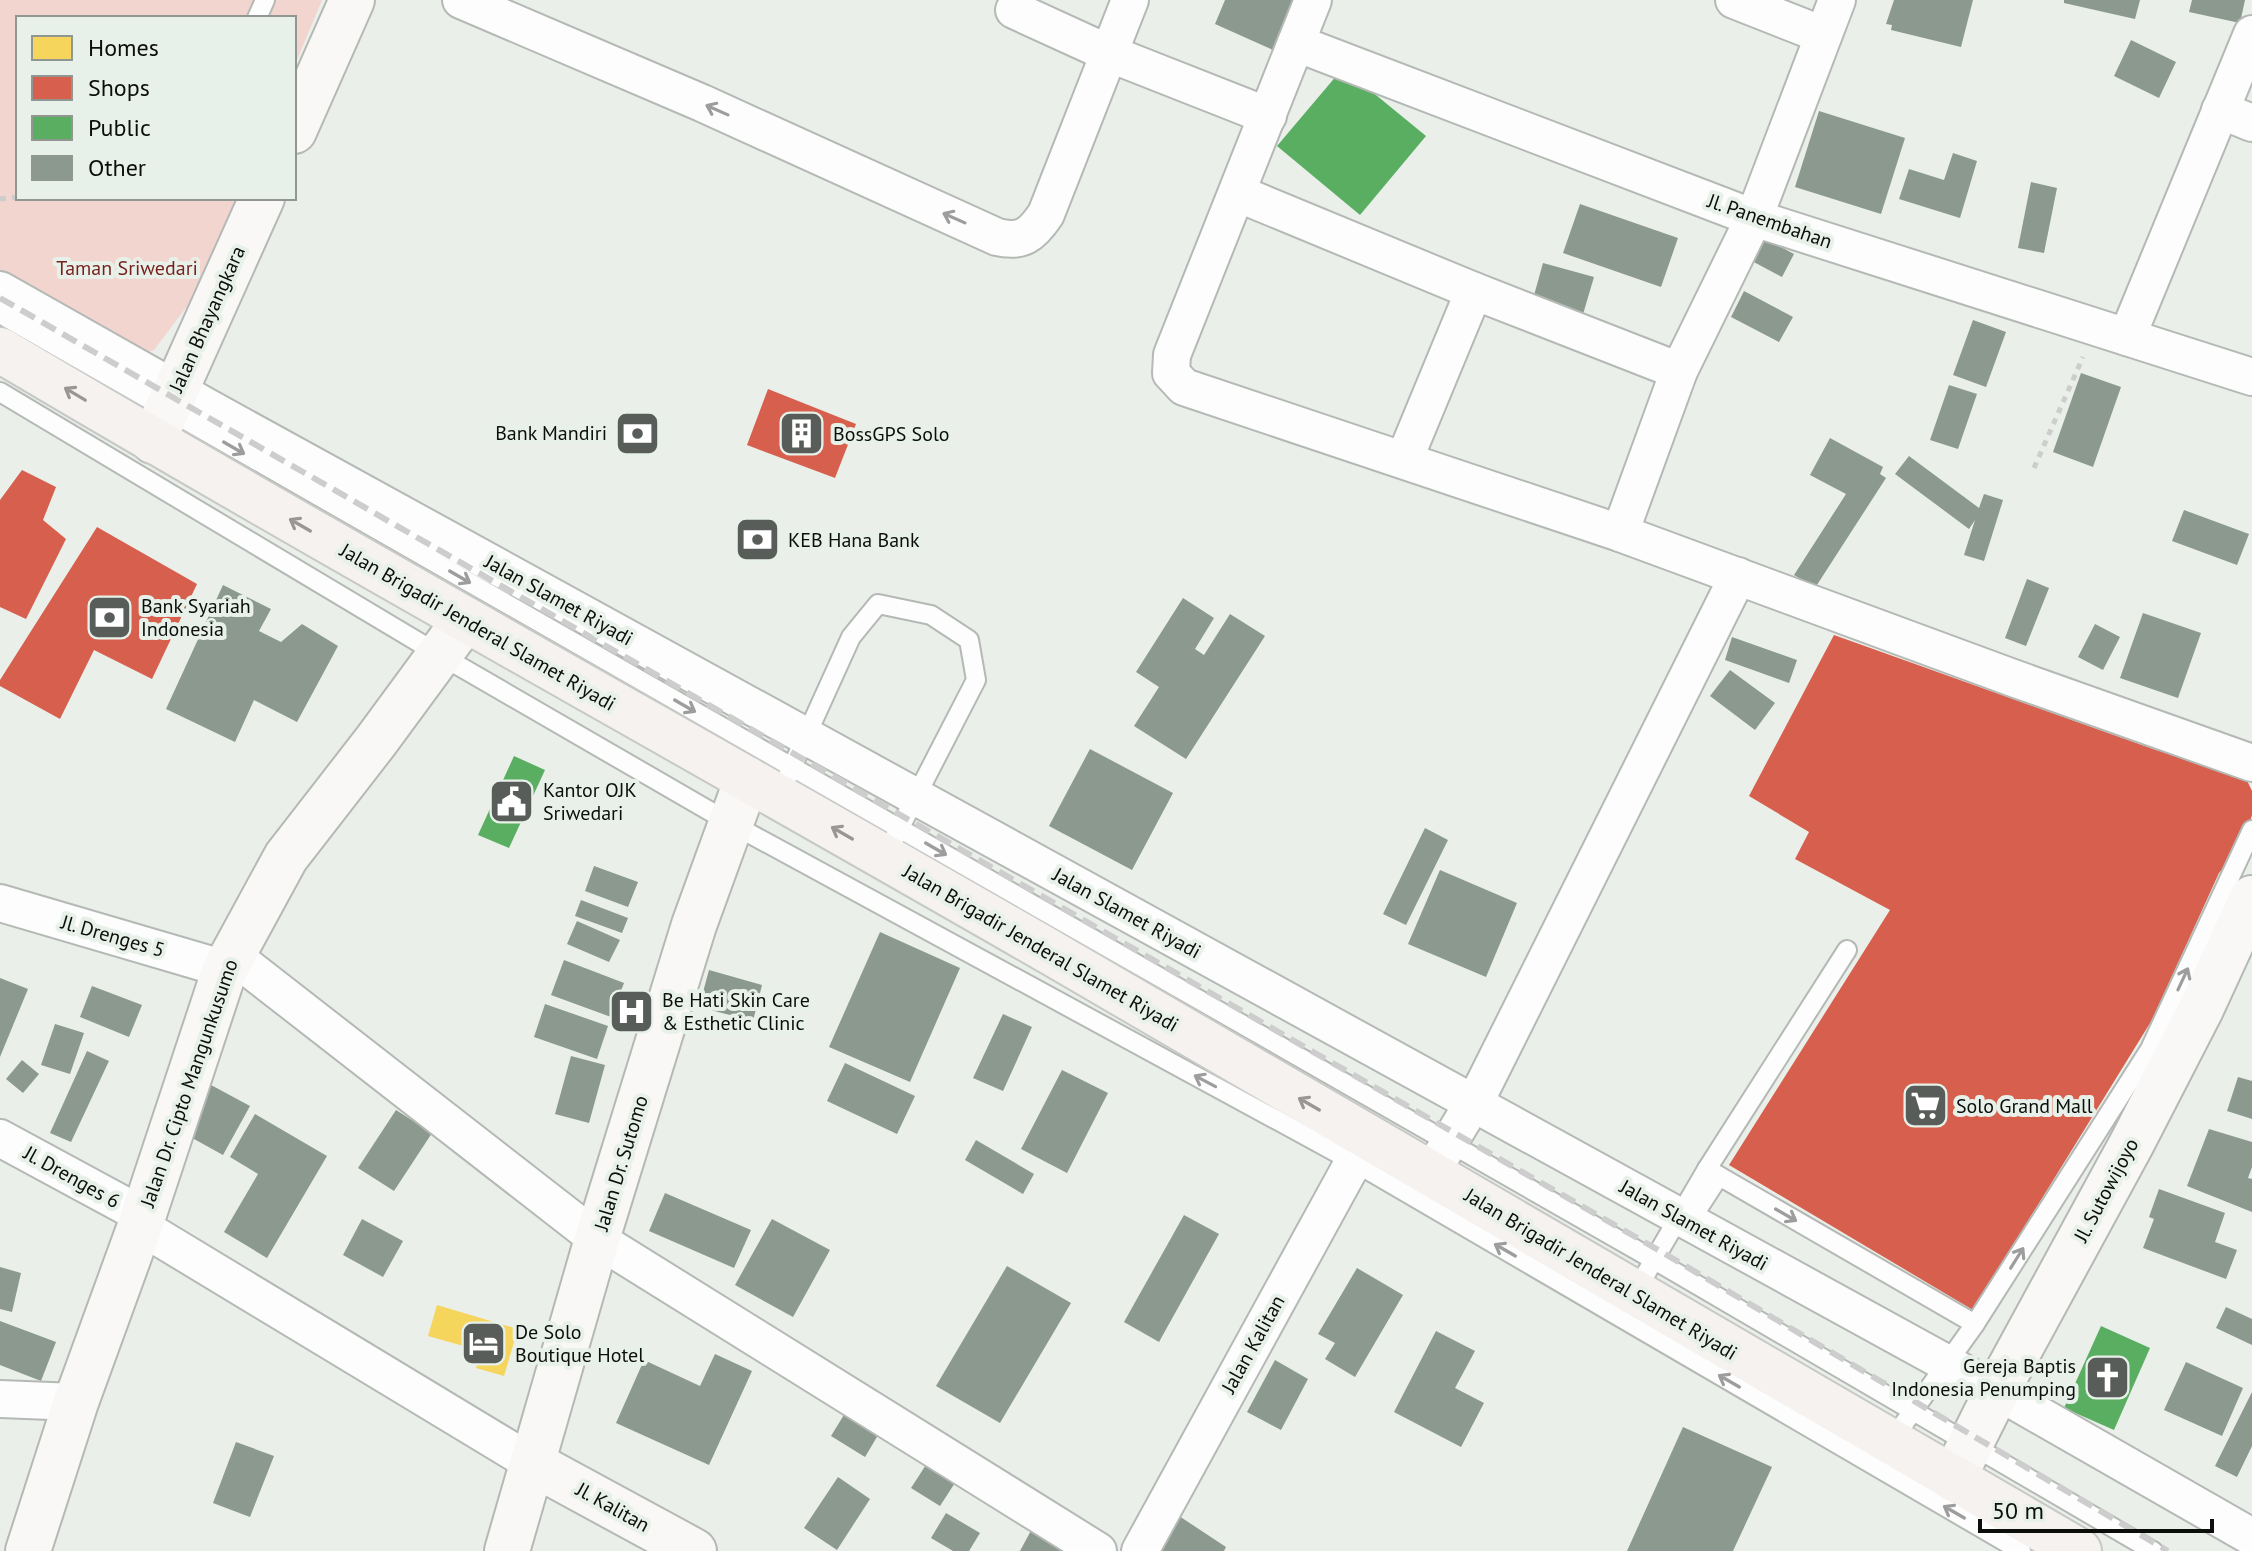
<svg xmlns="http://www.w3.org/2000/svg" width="2252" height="1551" viewBox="0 0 2252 1551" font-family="'PT Sans',sans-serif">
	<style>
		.green { fill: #f3d5cf }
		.homes { fill: #f6d55c }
		.shops { fill: #d6604d }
		.public { fill: #5aae61 }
		.building { fill: #8b998e }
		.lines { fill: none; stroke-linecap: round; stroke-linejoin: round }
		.lane-casing { stroke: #b5b9b5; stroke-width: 22 }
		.street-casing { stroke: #b5b9b5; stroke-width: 40 }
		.secondary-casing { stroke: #b5b9b5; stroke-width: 48 }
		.primary-casing { stroke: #c7c9c7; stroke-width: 48 }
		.path { stroke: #cccecc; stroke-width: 5; stroke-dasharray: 6 6; stroke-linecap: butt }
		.lane { stroke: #fcfdfc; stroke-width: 18 }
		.street { stroke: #fcfdfc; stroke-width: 36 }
		.secondary { stroke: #f9f8f6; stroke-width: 44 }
		.primary { stroke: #f6f2f0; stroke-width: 44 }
		.rail { stroke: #cccdcc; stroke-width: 6; stroke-dasharray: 16 8; stroke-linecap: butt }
		.oneway { stroke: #9c9d9c }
		.oneway2 { stroke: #989794 }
		.labels { text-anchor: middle; stroke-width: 8; stroke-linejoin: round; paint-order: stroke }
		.street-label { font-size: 20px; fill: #0b0e0b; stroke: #e8f1e9 }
		.park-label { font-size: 20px; fill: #771f1c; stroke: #e8f1e9 }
		.poi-label { font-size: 20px; fill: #0b0e0b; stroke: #e8f1e9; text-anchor: start }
	</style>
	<rect width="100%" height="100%" fill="#eaefea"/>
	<!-- green -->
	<path class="green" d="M0 0H322L294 67V18H18V198H238L197 293 154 350 139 355 0 276Z"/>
	<!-- homes -->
	<path class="homes" d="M437 1305 518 1329 504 1376 476 1368 481 1351 428 1336Z"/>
	<!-- shops -->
	<g class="shops">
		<path d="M768 389 856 424 835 478 747 445Z"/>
		<path d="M22 470 56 487 43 520 66 539 26 619 0 607V500Z"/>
		<path d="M97 527 197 584 152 679 94 650 60 719 0 686V680Z"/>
		<path d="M1834 635 2156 750 2243 772 2252 791V815L2247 831 2233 857 2219 873 2152 1020 1973 1310 1729 1165 1890 910 1795 859 1809 832 1749 796Z"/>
	</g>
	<!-- public -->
	<g class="public">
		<path d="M1343 68 1426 136 1360 215 1277 146Z"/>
		<path d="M514 756 545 770 509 848 478 835Z"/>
		<path d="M2101 1326 2150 1348 2114 1430 2064 1408Z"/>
	</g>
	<!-- building -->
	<g class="building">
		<path d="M1225 0H1295L1273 50 1215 24Z"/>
		<path d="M1894 0H1973L1961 47 1891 30 1892 25 1886 24Z"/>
		<path d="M2064 0H2140L2135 19 2064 3Z"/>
		<path d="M2192 0H2245L2240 23 2189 12Z"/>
		<path d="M2131 40 2176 62 2159 98 2114 76Z"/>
		<path d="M1819 111 1905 138 1881 214 1795 187Z"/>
		<path d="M1953 153 1977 161 1960 218 1899 199 1909 169 1944 180Z"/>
		<path d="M2031 182 2057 188 2044 253 2018 248Z"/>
		<path d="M1580 204 1678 238 1661 287 1563 253Z"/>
		<path d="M1762 237 1794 254 1782 277 1750 260Z"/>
		<path d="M1543 263 1594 277 1581 321 1531 306Z"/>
		<path d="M1744 291 1793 317 1779 342 1731 317Z"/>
		<path d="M1973 320 2006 332 1986 387 1953 375Z"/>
		<path d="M2081 373 2121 387 2093 467 2053 452Z"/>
		<path d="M1949 385 1977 394 1958 449 1930 440Z"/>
		<path d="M1830 438 1883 467 1880 474 1886 478 1815 588 1794 575 1846 494 1810 475Z"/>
		<path d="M1909 456 1979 508 1984 494 2003 500 1984 561 1964 555 1975 520 1969 529 1895 474Z"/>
		<path d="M2184 510 2249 534 2237 565 2172 541Z"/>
		<path d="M2027 579 2049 588 2026 646 2005 638Z"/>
		<path d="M223 585 271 609 259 631 281 642 302 624 338 646 297 722 254 700 235 742 166 709Z"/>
		<path d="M1183 598 1214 618 1195 649 1204 655 1230 614 1265 636 1186 759 1134 726 1159 687 1136 672Z"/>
		<path d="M2143 613 2201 633 2178 698 2120 678Z"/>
		<path d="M2095 624 2120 637 2103 670 2078 657Z"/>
		<path d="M1732 637 1797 660 1789 683 1725 660Z"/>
		<path d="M1730 670 1775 703 1755 730 1710 696Z"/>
		<path d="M1090 749 1173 793 1132 870 1049 826Z"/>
		<path d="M1425 828 1448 840 1406 925 1383 914Z"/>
		<path d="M594 866 638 882 628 907 585 891Z"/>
		<path d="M1440 870 1517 903 1486 977 1408 944Z"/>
		<path d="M581 900 628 918 622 933 575 916Z"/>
		<path d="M577 921 620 940 609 962 567 944Z"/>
		<path d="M880 932 960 968 910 1082 829 1047Z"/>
		<path d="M564 960 624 983 611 1017 551 995Z"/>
		<path d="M709 970 762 985 753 1021 699 1007Z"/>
		<path d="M0 978 28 989 0 1057Z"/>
		<path d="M92 986 142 1005 129 1037 80 1017Z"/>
		<path d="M545 1004 608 1026 597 1059 534 1037Z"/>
		<path d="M1003 1014 1032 1027 1003 1091 973 1078Z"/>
		<path d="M55 1024 84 1033 70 1074 41 1065Z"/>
		<path d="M87 1051 109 1061 71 1142 50 1133Z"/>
		<path d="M571 1056 605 1065 589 1123 555 1114Z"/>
		<path d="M22 1060 39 1074 23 1093 6 1079Z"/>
		<path d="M845 1063 915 1096 897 1134 827 1101Z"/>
		<path d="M1062 1070 1108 1093 1067 1173 1021 1149Z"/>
		<path d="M2238 1077 2252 1081V1119L2227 1111Z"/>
		<path d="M211 1085 250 1106 223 1155 185 1134Z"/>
		<path d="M396 1110 432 1133 394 1191 358 1168Z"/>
		<path d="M255 1114 327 1156 267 1258 224 1232 258 1174 230 1157Z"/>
		<path d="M2209 1129 2252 1142V1167L2248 1178 2252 1179V1212L2187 1186Z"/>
		<path d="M976 1140 1034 1174 1023 1194 965 1160Z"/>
		<path d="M2159 1189 2225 1213 2215 1242 2237 1250 2226 1279 2143 1248 2154 1219 2149 1217Z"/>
		<path d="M665 1193 751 1230 734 1268 649 1231Z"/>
		<path d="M1184 1215 1219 1234 1159 1342 1124 1322Z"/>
		<path d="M362 1219 403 1241 383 1277 343 1255Z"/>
		<path d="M772 1219 830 1250 793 1317 735 1285Z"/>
		<path d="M1007 1266 1071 1303 1000 1423 936 1386Z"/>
		<path d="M0 1267 21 1273 12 1312 0 1309Z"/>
		<path d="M1357 1268 1403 1295 1355 1377 1325 1359 1335 1343 1318 1334Z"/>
		<path d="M2226 1307 2252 1319V1345L2216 1328Z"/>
		<path d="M0 1321 56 1342 41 1381 0 1365Z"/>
		<path d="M1436 1331 1475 1351 1455 1388 1484 1403 1461 1447 1394 1412Z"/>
		<path d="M715 1354 752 1371 709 1465 616 1423 644 1360 700 1386Z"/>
		<path d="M1275 1360 1308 1379 1281 1430 1247 1412Z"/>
		<path d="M2186 1362 2243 1388 2222 1436 2164 1410Z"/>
		<path d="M2252 1392V1446L2237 1477 2215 1466Z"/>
		<path d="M850 1405 884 1425 865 1457 831 1436Z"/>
		<path d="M1683 1427 1772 1467 1733 1551H1627Z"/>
		<path d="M236 1442 274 1456 250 1517 213 1503Z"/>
		<path d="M933 1454 962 1472 940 1506 911 1488Z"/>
		<path d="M838 1477 870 1499 837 1550 804 1528Z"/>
		<path d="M946 1513 980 1533 969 1551H953L931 1538Z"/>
		<path d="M1176 1514 1226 1547 1224 1551H1151Z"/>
		<path d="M1034 1525 1081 1551H1020Z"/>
	</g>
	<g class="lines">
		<defs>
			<g id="lane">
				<path d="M257 18 265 0"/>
				<path d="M0 314 1663 1265 2153 1551"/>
				<path d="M0 392 440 655 732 824 1354 1162 2021 1551"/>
				<path d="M788 776 851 637 878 604 931 615 969 640 976 680 894 839"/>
				<path d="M1707 1169 1975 1324"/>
				<path d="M1688 1224 1719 1176"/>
				<path d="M1634 1294 1707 1169 1847 950"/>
				<path d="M1890 1443 1975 1324 2150 1049 2252 830"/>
			</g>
			<g id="street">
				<path d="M461 0 702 103 997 237C1022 243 1032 235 1046 214L1130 0"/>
				<path d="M1313 0 1172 355 1171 373 1184 387 1620 533 2013 678 2252 763"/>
				<path d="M1734 0 1823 35"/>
				<path d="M1014 10 1108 53 1268 116"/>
				<path d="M1296 43 1754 218 2252 377"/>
				<path d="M2220 110 2252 123"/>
				<path d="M1237 193 1474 291 1679 371"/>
				<path d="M0 290 205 406 1997 1391 2252 1537"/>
				<path d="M2127 337 2252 34"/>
				<path d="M1404 460 1474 291"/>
				<path d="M1620 533 1679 371 1754 218 1837 0"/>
				<path d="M0 903 225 969"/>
				<path d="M232 955 597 1239 1098 1551"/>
				<path d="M0 1138 144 1216"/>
				<path d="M1431 1173 1482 1088 1738 576"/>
				<path d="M140 1226 532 1463"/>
				<path d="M0 1399 76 1402"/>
				<path d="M1140 1551 1367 1137"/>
			</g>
			<g id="secondary">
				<path d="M294 131 352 0"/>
				<path d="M153 441 262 198"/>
				<path d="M532 1463 694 1551"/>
				<path d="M1953 1479 1997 1391 2132 1143 2201 1009 2252 898"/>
				<path d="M28 1551 76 1402 140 1226 225 969 286 857 376 741 465 620"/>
				<path d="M507 1551 597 1239 694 925 747 779"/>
			</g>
			<path id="primary" d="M0 350C349 557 705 753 1057 956 1398 1153 1737 1354 2079 1551"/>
		</defs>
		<!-- lane casing -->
		<use href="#lane" class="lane-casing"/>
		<!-- street casing -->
		<use href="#street" class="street-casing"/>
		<!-- secondary casing -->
		<use href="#secondary" class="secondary-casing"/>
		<!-- primary casing -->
		<use href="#primary" class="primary-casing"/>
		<!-- path -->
		<g class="path">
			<path d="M0 199 18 197"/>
			<path d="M2034 468 2083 357"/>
		</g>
		<!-- lane -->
		<use href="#lane" class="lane"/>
		<!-- street -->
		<use href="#street" class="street"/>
		<!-- secondary -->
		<use href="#secondary" class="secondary"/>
		<!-- primary -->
		<use href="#primary" class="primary"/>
		<!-- rail -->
		<path class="rail" d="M0 298 1660 1251 2168 1551"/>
	</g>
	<!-- one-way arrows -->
	<defs><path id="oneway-shaft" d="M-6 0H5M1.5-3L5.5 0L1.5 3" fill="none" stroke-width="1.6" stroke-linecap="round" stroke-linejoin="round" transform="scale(2)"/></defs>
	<g class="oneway">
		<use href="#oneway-shaft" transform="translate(717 110) rotate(-156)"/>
		<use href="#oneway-shaft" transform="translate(954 218) rotate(-156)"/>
		<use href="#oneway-shaft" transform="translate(234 448) rotate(30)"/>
		<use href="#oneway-shaft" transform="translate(460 577) rotate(30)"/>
		<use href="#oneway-shaft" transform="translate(685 706) rotate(30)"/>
		<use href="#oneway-shaft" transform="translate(936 849) rotate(30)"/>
		<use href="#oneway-shaft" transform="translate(2183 979) rotate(-65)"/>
		<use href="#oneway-shaft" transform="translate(1205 1081) rotate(-152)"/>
		<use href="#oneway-shaft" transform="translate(1786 1215) rotate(30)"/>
		<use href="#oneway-shaft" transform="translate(1505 1250) rotate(-150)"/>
		<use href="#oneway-shaft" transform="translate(2017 1258) rotate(-58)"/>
		<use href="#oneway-shaft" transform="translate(1729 1381) rotate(-150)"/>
		<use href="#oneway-shaft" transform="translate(1954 1512) rotate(-150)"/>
	</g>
	<g class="oneway2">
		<use href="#oneway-shaft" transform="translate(75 394) rotate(-149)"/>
		<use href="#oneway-shaft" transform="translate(300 525) rotate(-150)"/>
		<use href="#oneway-shaft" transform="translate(842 833) rotate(-150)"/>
		<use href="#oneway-shaft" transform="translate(1309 1104) rotate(-150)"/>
	</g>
	<!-- icons -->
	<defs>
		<symbol id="bank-square" viewBox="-11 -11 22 22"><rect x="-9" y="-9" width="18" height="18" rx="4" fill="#595d59" stroke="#e8f1e9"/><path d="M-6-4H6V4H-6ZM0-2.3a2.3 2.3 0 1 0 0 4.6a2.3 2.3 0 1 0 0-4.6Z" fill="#fff"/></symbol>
		<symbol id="building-square" viewBox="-11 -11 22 22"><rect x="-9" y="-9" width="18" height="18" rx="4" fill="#595d59" stroke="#e8f1e9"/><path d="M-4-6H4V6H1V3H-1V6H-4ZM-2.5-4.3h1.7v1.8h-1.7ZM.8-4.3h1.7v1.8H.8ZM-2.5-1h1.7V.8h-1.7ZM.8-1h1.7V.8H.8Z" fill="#fff"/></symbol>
		<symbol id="civic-square" viewBox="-11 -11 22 22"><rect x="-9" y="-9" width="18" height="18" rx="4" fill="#595d59" stroke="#e8f1e9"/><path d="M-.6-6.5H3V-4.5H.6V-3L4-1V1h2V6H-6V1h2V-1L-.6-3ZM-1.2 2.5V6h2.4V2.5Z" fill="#fff"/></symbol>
		<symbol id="hospital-square" viewBox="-11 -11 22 22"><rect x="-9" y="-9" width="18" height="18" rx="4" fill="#595d59" stroke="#e8f1e9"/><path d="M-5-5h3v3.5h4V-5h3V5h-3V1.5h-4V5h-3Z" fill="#fff"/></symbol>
		<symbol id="supermarket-square" viewBox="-11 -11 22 22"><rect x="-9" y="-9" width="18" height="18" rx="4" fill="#595d59" stroke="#e8f1e9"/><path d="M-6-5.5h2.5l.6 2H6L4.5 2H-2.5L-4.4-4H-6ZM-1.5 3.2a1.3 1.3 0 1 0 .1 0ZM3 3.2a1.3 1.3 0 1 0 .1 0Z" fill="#fff"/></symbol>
		<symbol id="hotel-square" viewBox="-11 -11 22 22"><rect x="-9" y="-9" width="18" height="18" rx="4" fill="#595d59" stroke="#e8f1e9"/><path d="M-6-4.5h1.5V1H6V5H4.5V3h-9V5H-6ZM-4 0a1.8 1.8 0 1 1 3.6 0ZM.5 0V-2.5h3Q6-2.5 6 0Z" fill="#fff"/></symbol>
		<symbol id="church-square" viewBox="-11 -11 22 22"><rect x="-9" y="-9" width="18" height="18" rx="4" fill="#595d59" stroke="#e8f1e9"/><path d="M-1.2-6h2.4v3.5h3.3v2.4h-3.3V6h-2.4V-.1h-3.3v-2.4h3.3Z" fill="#fff"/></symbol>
	</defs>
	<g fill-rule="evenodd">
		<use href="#bank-square" x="612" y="408" width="51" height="51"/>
		<use href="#building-square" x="776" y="408" width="51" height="51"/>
		<use href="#bank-square" x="732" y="514" width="51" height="51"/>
		<use href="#bank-square" x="84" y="592" width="51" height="51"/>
		<use href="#civic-square" x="486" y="776" width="51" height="51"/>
		<use href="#hospital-square" x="606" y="986" width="51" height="51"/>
		<use href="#supermarket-square" x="1900" y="1080" width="51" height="51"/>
		<use href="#hotel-square" x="458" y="1318" width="51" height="51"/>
		<use href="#church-square" x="2082" y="1352" width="51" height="51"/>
	</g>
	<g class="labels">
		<!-- street labels -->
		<g class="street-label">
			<text transform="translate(1770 221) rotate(19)" y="7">Jl. Panembahan</text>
			<text transform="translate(207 319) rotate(-66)" y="7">Jalan Bhayangkara</text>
			<text transform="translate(559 600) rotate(29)" y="7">Jalan Slamet Riyadi</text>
			<text transform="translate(478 627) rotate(30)" y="7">Jalan Brigadir Jenderal Slamet Riyadi</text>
			<text transform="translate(1127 913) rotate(29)" y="7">Jalan Slamet Riyadi</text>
			<text transform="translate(113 936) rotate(16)" y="7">Jl. Drenges 5</text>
			<text transform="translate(1041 948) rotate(30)" y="7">Jalan Brigadir Jenderal Slamet Riyadi</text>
			<text transform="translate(189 1083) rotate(-71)" y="7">Jalan Dr. Cipto Mangunkusumo</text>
			<text transform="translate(621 1163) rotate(-73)" y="7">Jalan Dr. Sutomo</text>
			<text transform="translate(72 1177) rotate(29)" y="7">Jl. Drenges 6</text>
			<text transform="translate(2106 1190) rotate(-62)" y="7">Jl. Sutowijoyo</text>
			<text transform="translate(1694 1225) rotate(29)" y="7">Jalan Slamet Riyadi</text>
			<text transform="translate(1601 1274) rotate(31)" y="7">Jalan Brigadir Jenderal Slamet Riyadi</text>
			<text transform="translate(1253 1344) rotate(-61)" y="7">Jalan Kalitan</text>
			<text transform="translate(613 1507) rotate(29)" y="7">Jl. Kalitan</text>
		</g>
		<!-- park labels -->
		<g class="park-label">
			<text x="127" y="275">Taman Sriwedari</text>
		</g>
		<!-- poi labels -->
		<g class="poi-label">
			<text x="607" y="440" text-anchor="end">Bank Mandiri</text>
			<text x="833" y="441">BossGPS Solo</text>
			<text x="788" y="547">KEB Hana Bank</text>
			<text x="141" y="613">Bank Syariah<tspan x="141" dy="23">Indonesia</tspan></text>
			<text x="543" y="797">Kantor OJK<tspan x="543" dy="23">Sriwedari</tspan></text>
			<text x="662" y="1007">Be Hati Skin Care<tspan x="662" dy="23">&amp; Esthetic Clinic</tspan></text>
			<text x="1956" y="1113">Solo Grand Mall</text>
			<text x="515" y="1339">De Solo<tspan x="515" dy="23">Boutique Hotel</tspan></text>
			<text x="2076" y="1373" text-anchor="end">Gereja Baptis<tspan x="2076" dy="23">Indonesia Penumping</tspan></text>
		</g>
	</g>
	<!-- legend -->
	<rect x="16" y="16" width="280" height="184" fill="#e8f1e9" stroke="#909690" stroke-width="2"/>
	<rect x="32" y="36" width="40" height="24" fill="#f6d55c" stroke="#909690" stroke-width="2"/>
	<text x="88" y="56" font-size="24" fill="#0b0e0b">Homes</text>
	<rect x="32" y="76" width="40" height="24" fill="#d6604d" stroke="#909690" stroke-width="2"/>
	<text x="88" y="96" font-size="24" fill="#0b0e0b">Shops</text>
	<rect x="32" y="116" width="40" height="24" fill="#5aae61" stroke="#909690" stroke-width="2"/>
	<text x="88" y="136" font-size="24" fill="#0b0e0b">Public</text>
	<rect x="32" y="156" width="40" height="24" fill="#8b998e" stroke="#909690" stroke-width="2"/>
	<text x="88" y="176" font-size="24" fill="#0b0e0b">Other</text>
	<!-- scale -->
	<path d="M1980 1519v12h232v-12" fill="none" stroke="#0b0e0b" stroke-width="4"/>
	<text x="1992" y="1519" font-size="24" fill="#0b0e0b" stroke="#e8f1e9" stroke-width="6" paint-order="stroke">50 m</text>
</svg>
